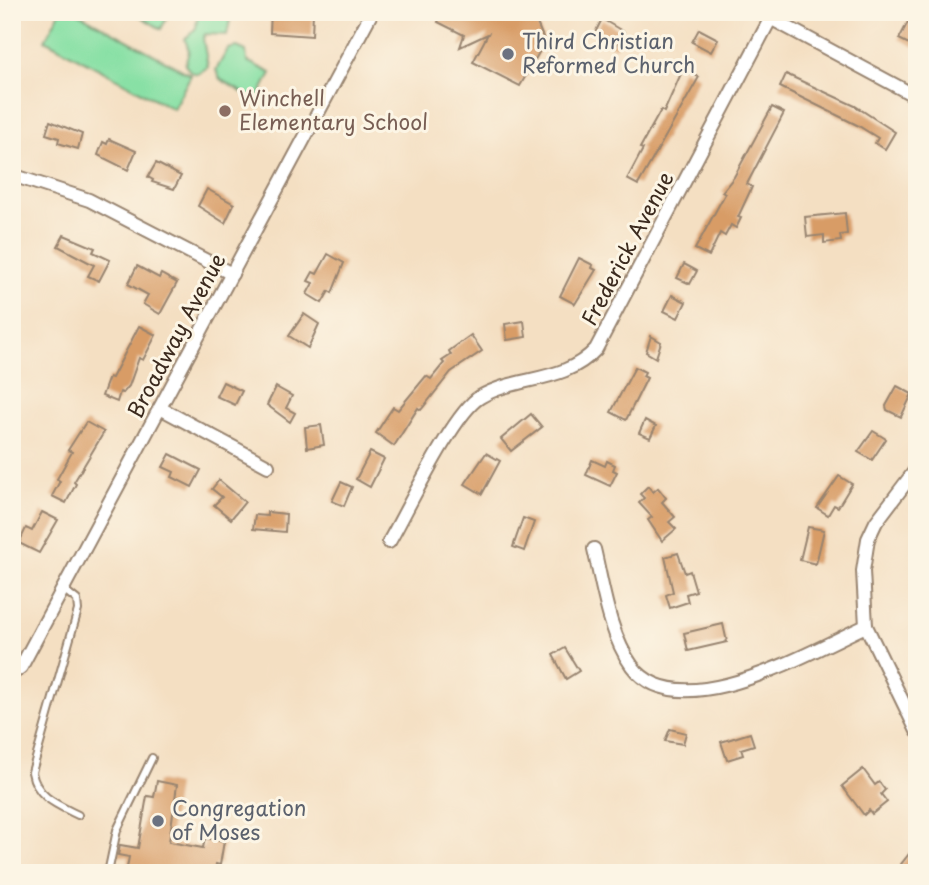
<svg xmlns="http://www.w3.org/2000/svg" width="929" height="885" viewBox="0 0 929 885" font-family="'Playpen Sans',sans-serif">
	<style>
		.green { fill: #88e0a5; stroke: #628562; stroke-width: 2 }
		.building { fill: #d89c66 }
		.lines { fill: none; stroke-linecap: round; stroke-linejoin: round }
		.lane-casing { stroke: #988470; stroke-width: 10 }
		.street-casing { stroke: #988470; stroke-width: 16 }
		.lane { stroke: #fff; stroke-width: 6 }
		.street { stroke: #fff; stroke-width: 12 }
		.worship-dot { fill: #6b7280; stroke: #fcf5e5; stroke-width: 2.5 }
		.education-dot { fill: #8d6e63; stroke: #fcf5e5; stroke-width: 2.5 }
		.labels { text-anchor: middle; stroke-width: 6; stroke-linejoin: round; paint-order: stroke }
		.worship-label { font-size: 21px; fill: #5b616d; stroke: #fcf5e5; text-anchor: start }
		.education-label { font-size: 21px; fill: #785e54; stroke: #fcf5e5; text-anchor: start }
		.street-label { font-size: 21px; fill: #3b2a1e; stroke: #fcf5e5 }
	</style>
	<rect width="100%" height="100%" fill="#fcf5e5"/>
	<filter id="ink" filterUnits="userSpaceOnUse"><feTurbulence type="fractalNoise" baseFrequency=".0143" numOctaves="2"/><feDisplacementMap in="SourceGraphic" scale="14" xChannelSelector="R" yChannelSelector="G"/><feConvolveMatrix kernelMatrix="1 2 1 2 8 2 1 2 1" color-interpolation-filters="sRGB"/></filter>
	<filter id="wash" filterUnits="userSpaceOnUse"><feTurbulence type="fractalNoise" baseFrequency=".00686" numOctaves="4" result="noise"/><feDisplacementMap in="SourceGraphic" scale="28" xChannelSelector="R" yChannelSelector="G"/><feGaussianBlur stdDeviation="1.57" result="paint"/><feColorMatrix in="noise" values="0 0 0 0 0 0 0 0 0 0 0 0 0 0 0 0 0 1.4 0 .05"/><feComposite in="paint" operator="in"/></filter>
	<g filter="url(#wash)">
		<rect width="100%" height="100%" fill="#f4dfc2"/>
		<!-- green -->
		<g class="green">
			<path d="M60 12H76L191 75 173 109 45 40Z"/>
			<path d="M133 12H170L161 29Z"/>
			<path d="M198 12 220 13 230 20 227 35 205 34 203 39 208 67 197 74 191 72 185 65 189 51 185 39 196 28Z"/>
			<path d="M237 47 246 51 247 61 271 73 257 101 220 79 216 70 228 49Z"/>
		</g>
		<g id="blocks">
			<!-- building -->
			<g class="building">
				<path d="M271 12H313L312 36 270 33Z"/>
				<path d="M442 12H511L523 18 526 12H541L536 21 545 42 520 86 473 62 488 34 460 47 464 35 438 22Z"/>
				<path d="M602 19 624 32 615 48 594 35Z"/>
				<path d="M909 20 917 25V48L899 39Z"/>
				<path d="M699 29 718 39 711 52 692 42Z"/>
				<path d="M683 69 699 77 638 185 627 179 643 149 640 148 661 110 664 112Z"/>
				<path d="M786 74 855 106 895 132 885 149 875 143 878 138 857 125 780 87Z"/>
				<path d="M772 107 784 113 747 184 752 187 738 217 741 218 736 228 731 225 725 236 720 233 709 256 695 249 725 194 722 192 734 177Z"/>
				<path d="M50 121 82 134 78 149 58 143 59 138 46 134Z"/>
				<path d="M109 139 136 151 128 170 98 155 103 142 107 144Z"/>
				<path d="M156 163 181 176 174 189 152 182 153 180 148 177Z"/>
				<path d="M207 189 234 204 225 223 198 206Z"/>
				<path d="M845 213 847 234 840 235 841 241 824 243V235L807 237 805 217Z"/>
				<path d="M64 235 95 248 93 252 110 260 99 281 88 276 94 265 58 246Z"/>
				<path d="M328 254 344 263 332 293 329 291 322 303 307 294 313 283 308 281 313 272 317 274Z"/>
				<path d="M579 258 593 265 592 268 596 270 575 304 560 296Z"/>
				<path d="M684 264 697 271 690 284 677 278Z"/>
				<path d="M137 266 159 278 161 274 177 283 160 314 143 304 148 295 128 284Z"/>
				<path d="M672 295 686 302 678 318 664 311Z"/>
				<path d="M304 314 319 324 308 348 289 336Z"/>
				<path d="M524 321 526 337 507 340 505 324Z"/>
				<path d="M139 326 156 335 143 360 139 358 129 386 123 393 120 392 117 402 102 396 109 377 112 378Z"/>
				<path d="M471 335 482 351 451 372 421 410 418 408 394 446 376 433 393 407 398 410 426 376 431 379 444 363 442 361 451 355 449 351Z"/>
				<path d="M651 336 661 342 656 358 646 352Z"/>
				<path d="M635 367 645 372 643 376 647 378 626 420 611 412Z"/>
				<path d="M223 382 242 391 235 405 216 396Z"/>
				<path d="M897 386 912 394 901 417 887 410 886 406Z"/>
				<path d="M276 387 292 396 286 408 295 413 290 422 267 405Z"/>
				<path d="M531 414 542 427 511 451 501 439Z"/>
				<path d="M645 420 656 426 650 438 639 433Z"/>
				<path d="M86 422 104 432 74 482 76 484 66 503 52 496 60 481 57 479 72 452 68 450Z"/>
				<path d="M321 425 324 445 307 448 305 427Z"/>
				<path d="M873 431 886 439 872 460 858 452Z"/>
				<path d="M370 452 384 459 370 487 356 479Z"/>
				<path d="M486 453 500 461 482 494 465 484Z"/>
				<path d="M170 454 201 470 192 487 172 477 174 472 163 467Z"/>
				<path d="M592 460 605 466 607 461 615 465 613 470 617 472 610 486 586 475Z"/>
				<path d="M839 476 852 484 838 507 834 505 828 515 817 508Z"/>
				<path d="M219 480 245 502 231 519 214 505 222 497 212 489Z"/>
				<path d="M341 482 352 487 344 506 332 501Z"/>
				<path d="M648 486 653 492 658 488 666 498 662 502 675 517 669 522 676 529 662 541 648 520 652 517 639 503 644 498 640 494Z"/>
				<path d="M42 512 58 520 39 553 19 543 26 528 32 531Z"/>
				<path d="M267 512 286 514 285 532 253 529 255 515 267 516Z"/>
				<path d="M523 518 534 522 524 551 513 547Z"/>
				<path d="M808 527 824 530 816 564 800 560Z"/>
				<path d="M678 553 685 573 690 571 696 591 686 594 688 602 670 608 666 595 673 592 665 557Z"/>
				<path d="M723 624 727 642 688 651 684 633Z"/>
				<path d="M565 648 579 671 566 679 553 655Z"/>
				<path d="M670 729 686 733 683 744 665 741Z"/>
				<path d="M750 733 754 745 741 749 743 755 727 760 721 742Z"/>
				<path d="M863 769 875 785 879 782 885 790 881 794 887 802 872 814 869 810 864 815 842 786Z"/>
				<path d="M157 781 177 785 169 842 203 848 205 838 224 841 220 865 216 864 214 873H126L129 857 118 855 120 845 138 848 147 796 154 797Z"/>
				<path d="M909 854 917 861V873H894Z"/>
			</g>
		</g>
	</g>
	<g filter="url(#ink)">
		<use href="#blocks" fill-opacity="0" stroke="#988470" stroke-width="2"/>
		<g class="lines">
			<defs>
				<g id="lane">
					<path d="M63 589 77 600 78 610 32 772C36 797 58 805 78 815"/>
					<path d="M108 873 117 830 152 758"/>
				</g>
				<g id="street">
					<path d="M759 12 917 97"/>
					<path d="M12 175 89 200 232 274"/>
					<path d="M160 408 268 466"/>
					<path d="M917 468 876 522 868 539 863 571 866 626 917 731"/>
					<path d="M389 542C407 511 453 413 480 397 518 375 564 384 596 349L774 12"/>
					<path d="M594 549C603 587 609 634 632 666 679 730 812 650 866 626"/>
					<path d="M12 674 21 667 372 12"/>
				</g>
			</defs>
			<!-- lane casing -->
			<use href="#lane" class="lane-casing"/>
			<!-- street casing -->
			<use href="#street" class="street-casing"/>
			<!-- lane -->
			<use href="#lane" class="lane"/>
			<!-- street -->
			<use href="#street" class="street"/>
		</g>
	</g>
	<!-- markers -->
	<g class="worship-dot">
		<circle cx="508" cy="54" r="7"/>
		<circle cx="158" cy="821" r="7"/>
	</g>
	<circle class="education-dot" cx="225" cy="111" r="7"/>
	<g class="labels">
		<!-- worship labels -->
		<g class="worship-label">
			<text x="522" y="49">Third Christian<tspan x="522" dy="24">Reformed Church</tspan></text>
			<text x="172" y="816">Congregation<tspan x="172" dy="24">of Moses</tspan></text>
		</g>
		<!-- education labels -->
		<g class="education-label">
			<text x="239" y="106">Winchell<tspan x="239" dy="24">Elementary School</tspan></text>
		</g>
		<!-- street labels -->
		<g class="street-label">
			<text transform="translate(628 249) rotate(-62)" y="7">Frederick Avenue</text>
			<text transform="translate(177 336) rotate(-62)" y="7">Broadway Avenue</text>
		</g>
	</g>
	<!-- margin -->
	<rect width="929" height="885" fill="none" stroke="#fcf5e5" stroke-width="42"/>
</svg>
